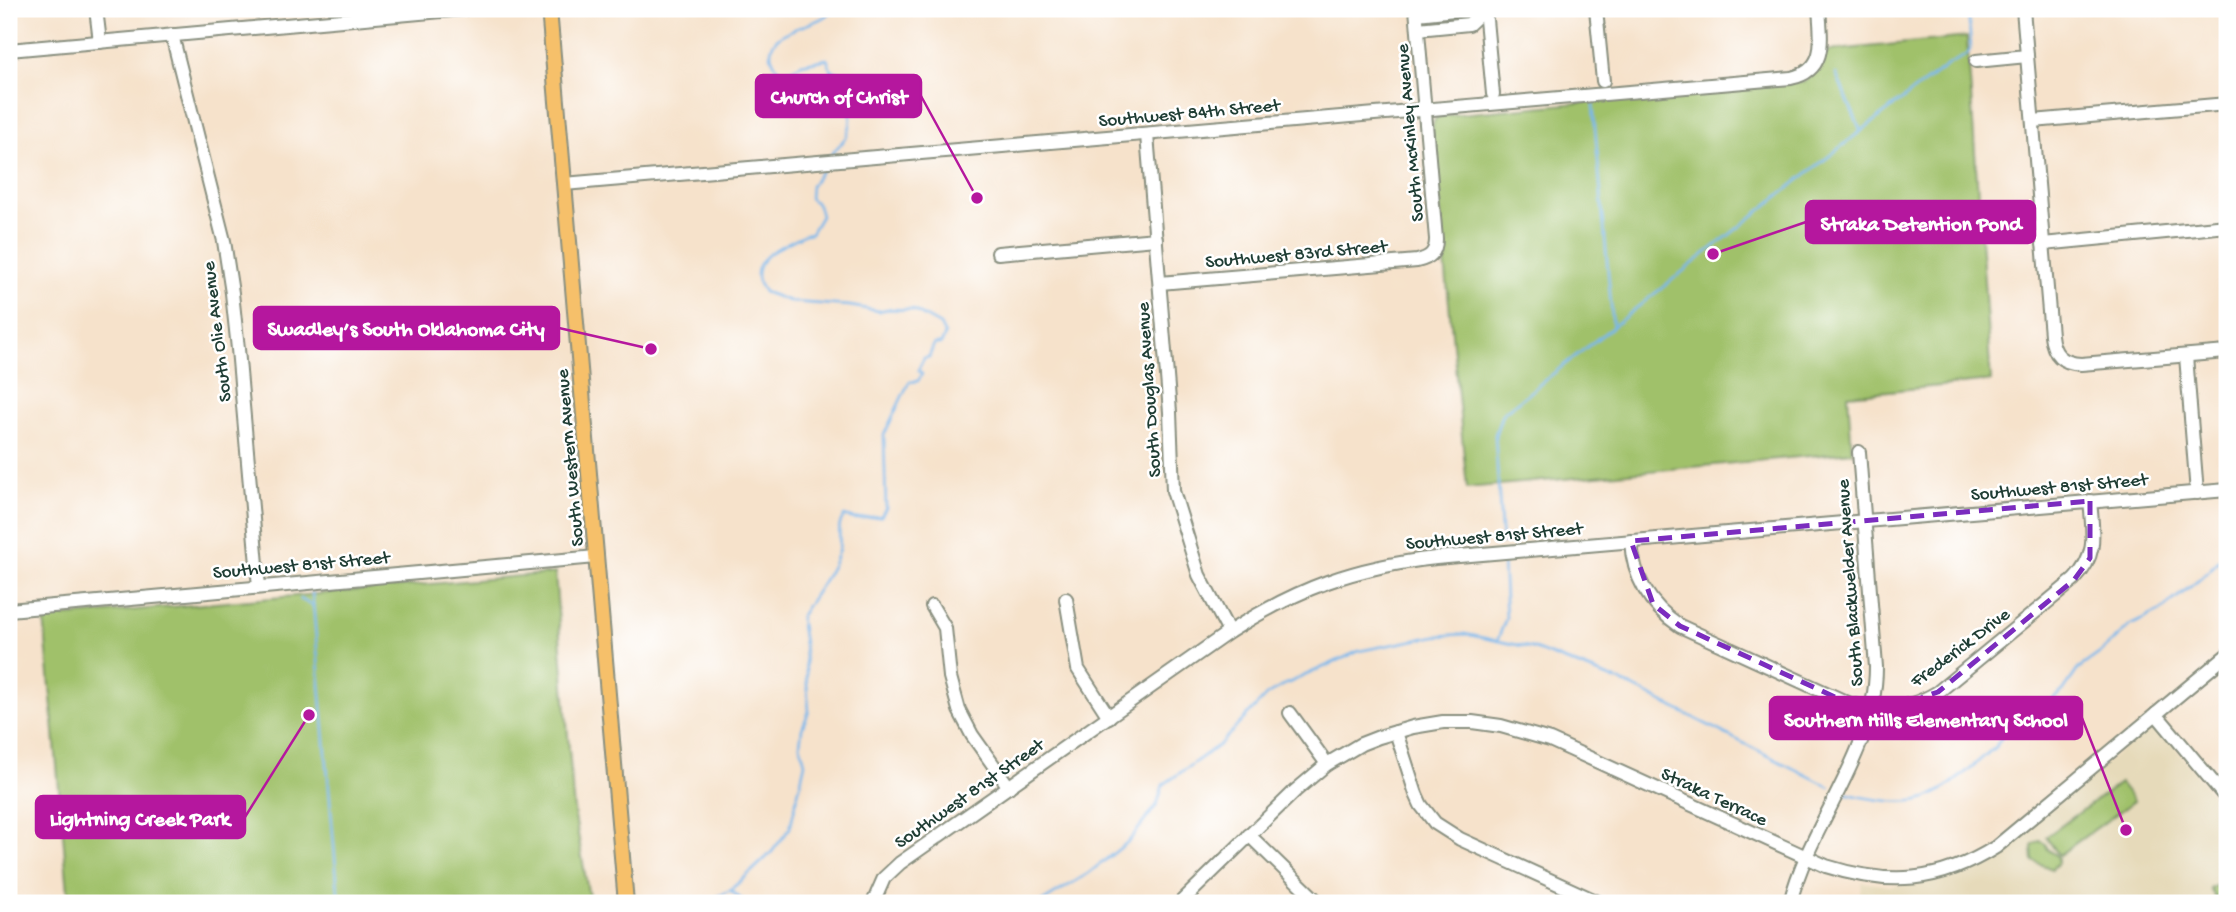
<svg xmlns="http://www.w3.org/2000/svg" width="2236" height="912" viewBox="0 0 2236 912" font-family="'Gochi Hand',sans-serif">
	<style>
		.built { fill: #e6daba }
		.green { fill: #a0c16b; stroke: #607f50; stroke-width: 2 }
		.lines { fill: none; stroke-linecap: round; stroke-linejoin: round }
		.stream { stroke: #78b7ec; stroke-width: 2.5 }
		.minor-casing { stroke: #8a9080; stroke-width: 16 }
		.major-casing { stroke: #8a9080; stroke-width: 18 }
		.minor { stroke: #fff; stroke-width: 12 }
		.major { stroke: #f6c06b; stroke-width: 14 }
		.marked { fill: none; stroke: #7b2cbf; stroke-width: 5; stroke-dasharray: 14 9; stroke-linejoin: round }
		.labels { text-anchor: middle; stroke-width: 5; stroke-linejoin: round; paint-order: stroke }
		.street-label { font-size: 19px; fill: #1f3d34; stroke: #fff }
		.leader { fill: none; stroke: #b5179e; stroke-width: 2.5 }
		.callout-dot { fill: #b5179e; stroke: #fff; stroke-width: 2.5 }
		.callout { fill: #b5179e; stroke: #b5179e; stroke-width: 2.5 }
		.callout-label { font-size: 21px; text-anchor: middle; font-weight: bold; fill: #fff }
	</style>
	<rect width="100%" height="100%" fill="#fff"/>
	<filter id="ink" filterUnits="userSpaceOnUse"><feTurbulence type="fractalNoise" baseFrequency=".0143" numOctaves="2"/><feDisplacementMap in="SourceGraphic" scale="14" xChannelSelector="R" yChannelSelector="G"/><feConvolveMatrix kernelMatrix="1 2 1 2 8 2 1 2 1" color-interpolation-filters="sRGB"/></filter>
	<filter id="wash" filterUnits="userSpaceOnUse"><feTurbulence type="fractalNoise" baseFrequency=".00686" numOctaves="4" result="noise"/><feDisplacementMap in="SourceGraphic" scale="28" xChannelSelector="R" yChannelSelector="G"/><feGaussianBlur stdDeviation="1.57" result="paint"/><feColorMatrix in="noise" values="0 0 0 0 0 0 0 0 0 0 0 0 0 0 0 0 0 1.4 0 .05"/><feComposite in="paint" operator="in"/></filter>
	<g filter="url(#wash)">
		<rect width="100%" height="100%" fill="#f6e2cb"/>
		<!-- built -->
		<path class="built" d="M2156 727 2161 729 2227 814V903H1858L1862 882 1889 886 1924 883 1965 871 1989 859 2006 846 2148 728Z"/>
		<!-- green -->
		<g class="green">
			<path d="M1967 37 1991 381 1848 395 1852 452 1467 488 1432 128 1434 121 1438 116 1803 82C1816 74 1822 65 1827 51Z"/>
			<path d="M555 573 574 811 590 903H69L44 618Z"/>
			<path d="M2120 783 2134 801 2059 855 2046 837Z"/>
			<path d="M2040 841 2044 843C2046 845 2046 847 2048 849 2053 855 2059 853 2058 863L2052 869 2033 861 2032 846Z"/>
			<path d="M2227 879V903H2219L2210 889Z"/>
		</g>
		<g class="lines">
			<!-- stream -->
			<g class="stream">
				<path d="M1836 74 1861 131"/>
				<path d="M1593 105 1613 327"/>
				<path d="M830 156 847 136 850 126 851 118 848 100 852 81 848 76 831 70 827 59 801 64 781 75C778 69 772 61 771 55 768 26 819 29 833 9"/>
				<path d="M1502 544 1495 435 1502 414 1861 131 1949 64 1967 55 1971 48 1968 9"/>
				<path d="M312 592 339 903"/>
				<path d="M300 599 313 606"/>
				<path d="M1498 639 1506 618 1503 561"/>
				<path d="M1845 793C1868 799 1910 807 1931 796 1954 785 1977 762 1996 746L2003 735 2063 691 2079 668 2100 653 2131 625 2160 611 2200 579 2227 553"/>
				<path d="M730 890 746 903"/>
				<path d="M706 903 730 890 751 872 771 853 790 828 805 763 800 744 802 729 809 711 804 644 800 617C812 597 834 570 839 548 841 536 836 526 844 516L855 519 881 516 886 508 884 435 909 382 918 381 922 374 918 370 924 358 929 357 934 344H941L945 335 940 325 913 310 888 309 878 311 850 306 792 302 764 292C762 288 757 282 757 277 755 254 789 243 805 234L811 233 821 216 818 205 810 198 811 186 825 165"/>
				<path d="M1040 903 1089 873 1129 841 1157 805 1163 785 1219 745 1267 695 1284 685 1359 651 1435 636 1465 634 1532 648 1631 686 1830 787"/>
			</g>
		</g>
	</g>
	<g filter="url(#ink)">
		<g class="lines">
			<defs>
				<g id="minor">
					<path d="M96 9 100 42"/>
					<path d="M1485 9 1493 94"/>
					<path d="M1596 9 1603 81"/>
					<path d="M2023 9 2051 335C2053 355 2062 363 2081 364L2227 352"/>
					<path d="M1417 14 1464 9"/>
					<path d="M1418 29 1469 24 1485 9"/>
					<path d="M172 35 224 241 232 293 238 349 259 587"/>
					<path d="M9 50 464 9"/>
					<path d="M1976 61 2027 56"/>
					<path d="M2033 121 2227 104"/>
					<path d="M1147 135 1170 412 1173 491 1199 575 1229 632"/>
					<path d="M564 184 1791 78C1828 70 1821 38 1819 9"/>
					<path d="M2043 244 2227 226"/>
					<path d="M998 253 1156 239"/>
					<path d="M1160 283 1417 261C1430 258 1436 253 1436 239L1416 9"/>
					<path d="M2186 356 2197 493"/>
					<path d="M1631 541C1633 578 1649 605 1680 626L1848 703C1879 713 1910 709 1938 692L2074 580C2098 555 2093 534 2090 501"/>
					<path d="M1066 599 1078 669 1109 717"/>
					<path d="M932 606 945 628 950 677 959 710 972 735 1009 787"/>
					<path d="M9 610 596 557"/>
					<path d="M1290 713 1327 764"/>
					<path d="M2156 714 2227 799"/>
					<path d="M1396 732 1416 794 1421 805 1435 823 1460 839 1600 903"/>
					<path d="M1249 835 1319 903"/>
					<path d="M873 903 884 878 900 863 1229 632C1298 588 1354 567 1436 558L2227 490"/>
					<path d="M1180 903 1295 791 1327 764 1361 744 1379 737 1413 727 1443 722H1472L1501 726 1550 740 1826 866C1889 886 1939 883 1996 847L2227 655"/>
					<path d="M1790 903C1810 822 1876 753 1876 667L1859 452"/>
				</g>
				<path id="major" d="M549 9 626 903"/>
			</defs>
			<!-- minor casing -->
			<use href="#minor" class="minor-casing"/>
			<!-- major casing -->
			<use href="#major" class="major-casing"/>
			<!-- minor -->
			<use href="#minor" class="minor"/>
			<!-- major -->
			<use href="#major" class="major"/>
		</g>
	</g>
	<!-- marked area -->
	<path class="marked" d="M2090 501V558L2074 580 1938 692 1893 708 1848 703 1680 626 1653 604 1631 541Z"/>
	<g class="labels">
		<!-- street labels -->
		<g class="street-label">
			<text transform="translate(1189 111) rotate(-5)" y="7">Southwest 84th Street</text>
			<text transform="translate(1408 133) rotate(-95)" y="7">South McKinley Avenue</text>
			<text transform="translate(1296 252) rotate(-5)" y="7">Southwest 83rd Street</text>
			<text transform="translate(215 332) rotate(-97)" y="7">South Olie Avenue</text>
			<text transform="translate(1147 390) rotate(-94)" y="7">South Douglas Avenue</text>
			<text transform="translate(568 458) rotate(-95)" y="7">South Western Avenue</text>
			<text transform="translate(2059 485) rotate(-5)" y="7">Southwest 81st Street</text>
			<text transform="translate(1494 534) rotate(-5)" y="7">Southwest 81st Street</text>
			<text transform="translate(301 563) rotate(-5)" y="7">Southwest 81st Street</text>
			<text transform="translate(1848 583) rotate(-94)" y="7">South Blackwelder Avenue</text>
			<text transform="translate(1959 646) rotate(-37)" y="7">Frederick Drive</text>
			<text transform="translate(968 792) rotate(-35)" y="7">Southwest 81st Street</text>
			<text transform="translate(1715 795) rotate(25)" y="7">Straka Terrace</text>
		</g>
	</g>
	<!-- callouts -->
	<path class="leader" d="M977 198L921 96M1713 254L1806 222M651 349L559 328M2126 830L2082 718M309 715L245 817"/>
	<g class="callout-dot">
		<circle cx="977" cy="198" r="7"/>
		<circle cx="1713" cy="254" r="7"/>
		<circle cx="651" cy="349" r="7"/>
		<circle cx="2126" cy="830" r="7"/>
		<circle cx="309" cy="715" r="7"/>
	</g>
	<g class="callout">
		<rect x="756" y="75" width="165" height="42" rx="7"/>
		<rect x="1806" y="201" width="229" height="42" rx="7"/>
		<rect x="254" y="307" width="305" height="42" rx="7"/>
		<rect x="1770" y="697" width="312" height="42" rx="7"/>
		<rect x="36" y="796" width="209" height="42" rx="7"/>
	</g>
	<g class="callout-label">
		<text x="839" y="103">Church of Christ</text>
		<text x="1921" y="230">Straka Detention Pond</text>
		<text x="406" y="335">Swadley’s South Oklahoma City</text>
		<text x="1926" y="726">Southern Hills Elementary School</text>
		<text x="140" y="825">Lightning Creek Park</text>
	</g>
	<!-- margin -->
	<rect width="2236" height="912" fill="none" stroke="#fff" stroke-width="35"/>
</svg>
